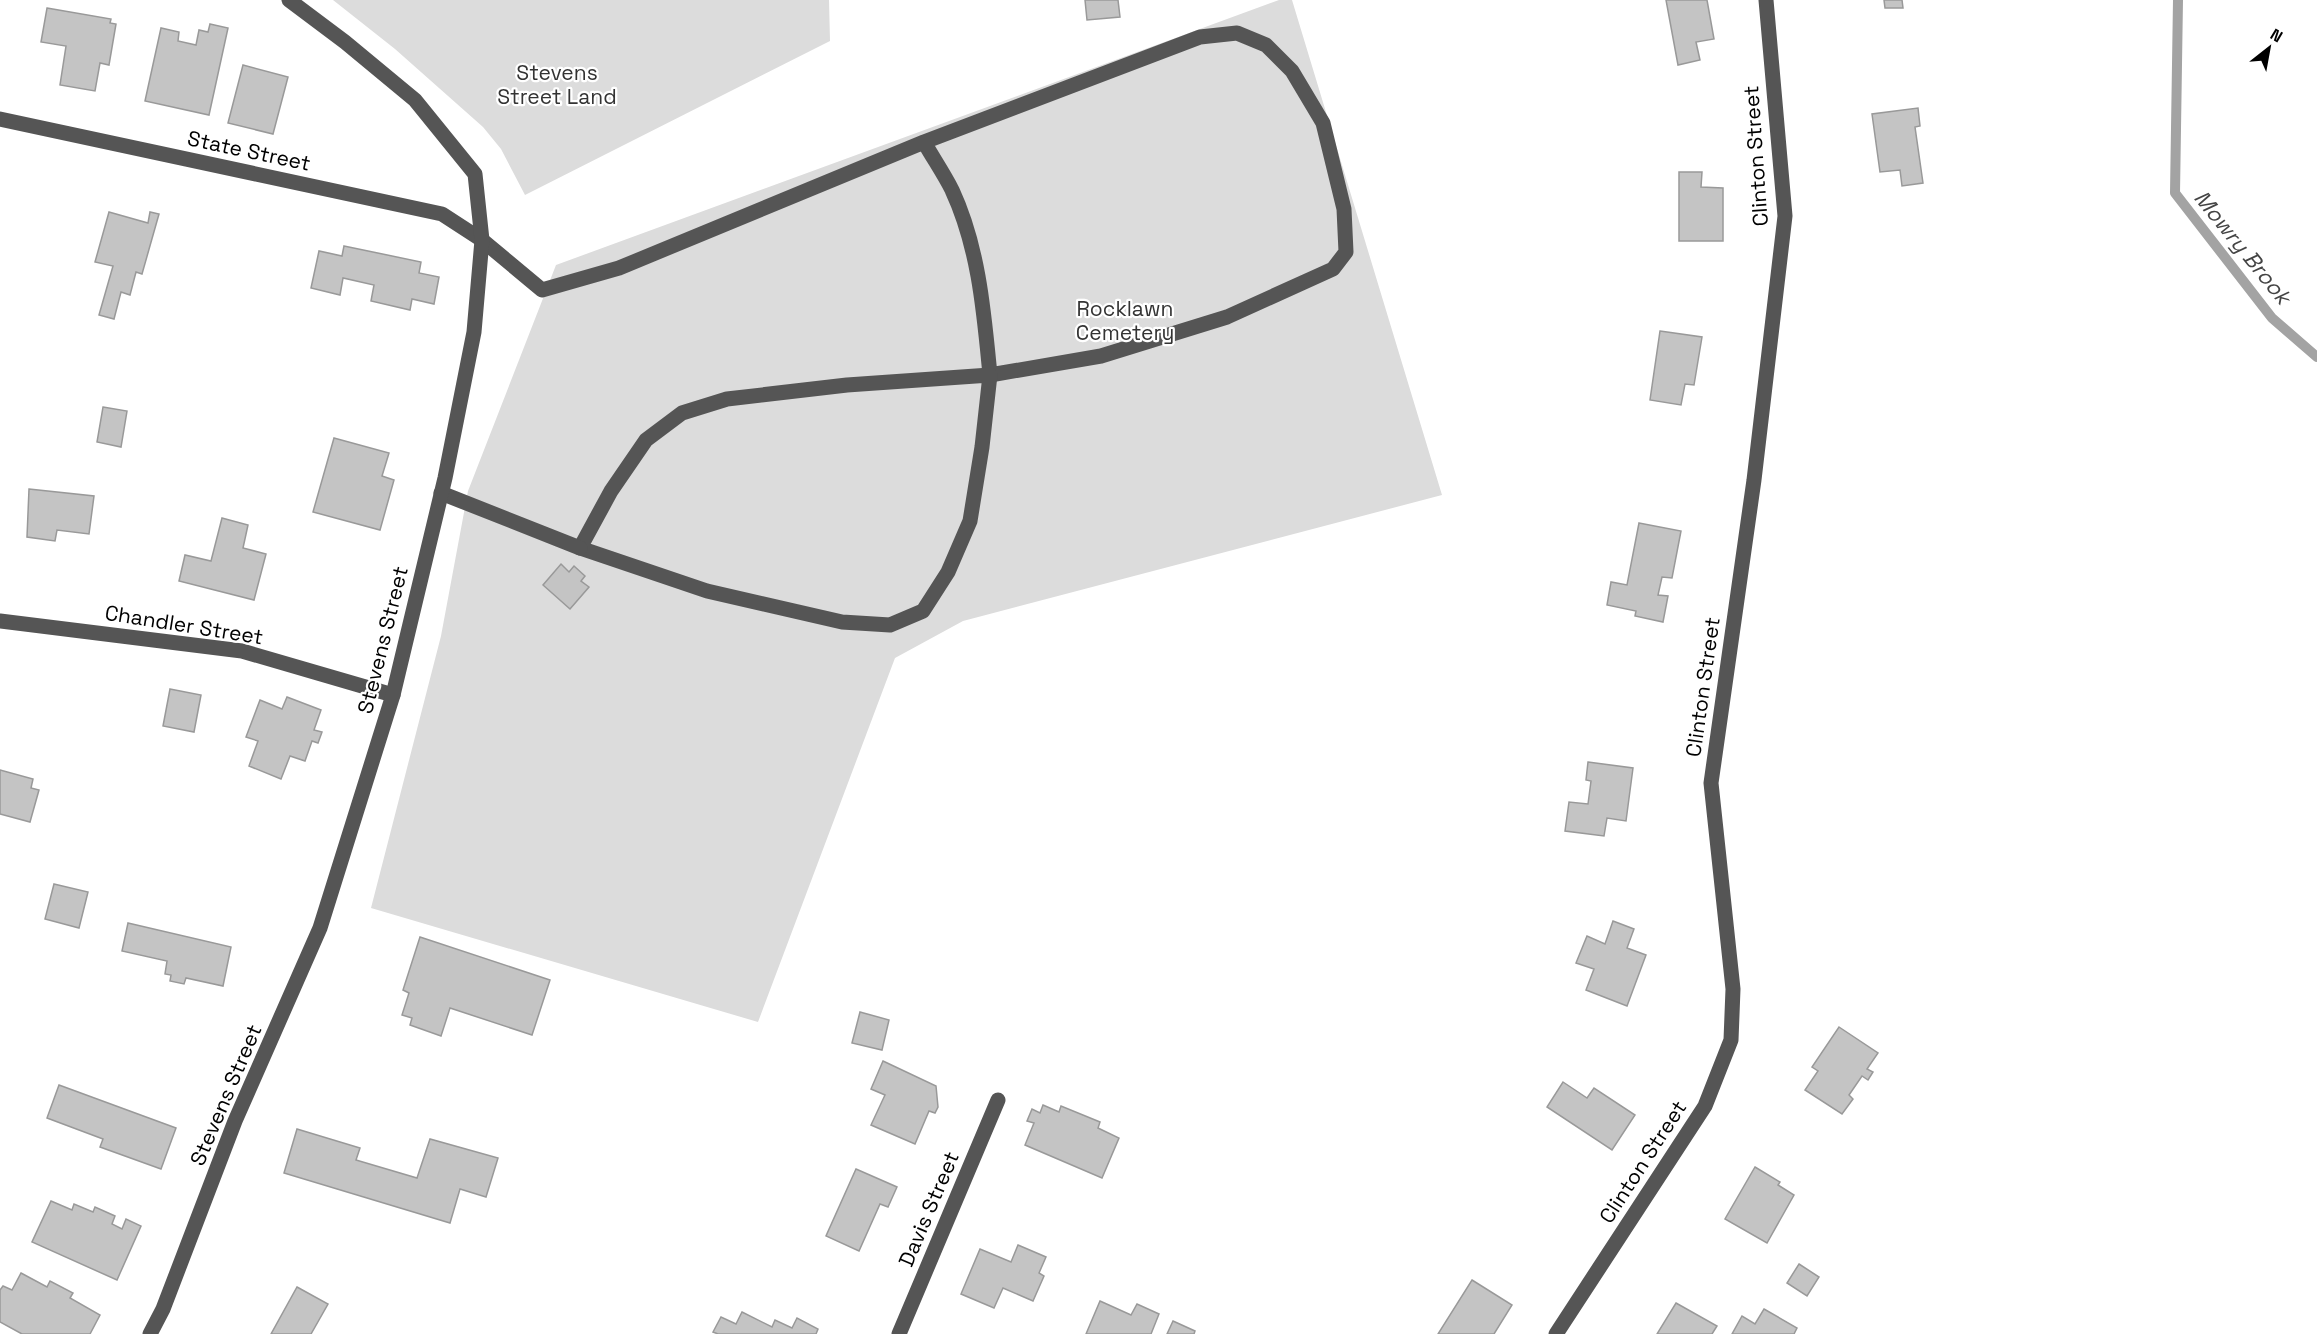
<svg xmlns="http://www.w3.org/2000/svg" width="2317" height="1334" viewBox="0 0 2317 1334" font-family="'Space Grotesk',sans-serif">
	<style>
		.green { fill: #dcdcdc }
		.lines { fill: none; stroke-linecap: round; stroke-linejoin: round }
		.stream { stroke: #a3a3a3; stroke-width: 10 }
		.building { fill: #c4c4c4; stroke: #999; stroke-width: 1.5 }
		.minor { stroke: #555; stroke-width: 15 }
		.labels { text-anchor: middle; stroke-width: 4.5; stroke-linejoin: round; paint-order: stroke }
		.park-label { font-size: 21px; fill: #333; stroke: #fff }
		.street-label { font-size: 21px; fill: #000; stroke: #fff }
		.water-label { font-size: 22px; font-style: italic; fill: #444; stroke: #fff }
	</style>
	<rect width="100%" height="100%" fill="#fff"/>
	<!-- green -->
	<g class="green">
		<path d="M333 0H829L830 41 525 195 501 149 483 127 395 49Z"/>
		<path d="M1279 0H1292L1442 495 963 621 895 658 758 1022 371 908 441 636 468 491 556 265Z"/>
	</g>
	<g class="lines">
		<!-- stream -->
		<path class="stream" d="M2178 0 2175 193 2272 318 2317 357"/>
	</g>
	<!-- building -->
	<g class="building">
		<path d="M1085 0H1118L1120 17 1087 20Z"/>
		<path d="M1666 0H1707L1714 39 1696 42 1700 60 1678 65Z"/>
		<path d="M1884 0H1902L1903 8H1885Z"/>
		<path d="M47 8 111 19 110 23 116 24 109 65 100 63 95 91 60 85 66 46 41 42Z"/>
		<path d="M210 24 228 28 209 115 145 101 161 28 179 32 178 41 196 45 199 30 208 32Z"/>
		<path d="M243 65 288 77 273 134 228 123Z"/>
		<path d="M1918 108 1920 126 1915 127 1923 183 1902 186 1900 170 1880 172 1872 114Z"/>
		<path d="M1679 172H1702L1701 187 1723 188V241H1679Z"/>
		<path d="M109 212 148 223 150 212 159 214 142 274 136 272 130 295 121 292 114 319 99 315 113 266 95 262Z"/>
		<path d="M344 246 421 262 419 273 439 277 434 304 412 299 410 310 371 301 374 285 343 278 340 295 311 288 319 251 342 256Z"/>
		<path d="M1660 331 1702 337 1694 385 1685 384 1681 405 1650 400Z"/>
		<path d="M103 407 127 411 121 447 97 442Z"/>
		<path d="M334 438 389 453 382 476 394 480 380 530 313 512Z"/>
		<path d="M29 489 94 496 89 534 57 530 55 541 27 537Z"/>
		<path d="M222 518 248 525 243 548 266 554 254 600 179 581 185 555 211 561Z"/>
		<path d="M1639 523 1681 531 1672 578 1662 577 1658 595 1668 596 1663 622 1635 616 1636 611 1607 605 1611 582 1627 585Z"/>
		<path d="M561 564 569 572 574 566 585 576 581 581 589 587 570 609 543 585Z"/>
		<path d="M170 689 201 695 194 732 163 726Z"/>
		<path d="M287 697 321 710 314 730 322 732 318 743 312 741 305 761 290 756 281 779 249 766 258 741 246 737 260 700 282 709Z"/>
		<path d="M1588 762 1633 768 1626 821 1607 818 1604 836 1565 831 1569 802 1588 804 1591 781 1586 780Z"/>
		<path d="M0 770 33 779 31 788 39 790 30 822 0 814Z"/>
		<path d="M54 884 88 892 79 928 45 919Z"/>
		<path d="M1613 921 1634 929 1627 948 1646 955 1627 1006 1586 990 1594 969 1576 963 1587 936 1605 944Z"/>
		<path d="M128 923 231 947 223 986 186 978 184 984 170 981 171 975 165 974 167 961 122 951Z"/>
		<path d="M420 937 550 980 532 1035 450 1008 441 1036 410 1025 412 1018 402 1015 409 993 403 990Z"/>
		<path d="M860 1012 889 1020 882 1050 852 1043Z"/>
		<path d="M1839 1027 1878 1053 1867 1069 1873 1072 1868 1080 1862 1076 1849 1095 1853 1099 1842 1114 1805 1090 1818 1071 1812 1067Z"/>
		<path d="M883 1061 936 1086 938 1107 935 1113 929 1111 915 1144 871 1125 885 1095 871 1089Z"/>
		<path d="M1563 1082 1587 1098 1594 1088 1635 1115 1612 1150 1547 1107Z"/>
		<path d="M59 1085 176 1128 161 1169 100 1147 103 1139 47 1118Z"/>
		<path d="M1043 1105 1059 1112 1061 1106 1100 1122 1098 1128 1119 1138 1102 1178 1025 1145 1034 1123 1027 1121 1032 1109 1040 1113Z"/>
		<path d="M297 1129 360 1148 356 1160 417 1178 430 1139 498 1158 486 1197 460 1189 450 1223 284 1173Z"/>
		<path d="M1755 1167 1780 1182 1778 1185 1794 1195 1767 1243 1725 1219Z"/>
		<path d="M856 1169 897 1187 888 1207 880 1204 859 1251 826 1236Z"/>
		<path d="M51 1201 72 1210 74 1204 93 1212 95 1207 115 1216 112 1224 122 1229 126 1219 141 1226 117 1280 32 1242Z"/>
		<path d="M1018 1245 1046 1257 1039 1273 1044 1276 1033 1301 1003 1288 994 1308 961 1294 980 1249 1011 1262Z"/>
		<path d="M1799 1264 1819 1277 1807 1296 1787 1283Z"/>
		<path d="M21 1273 47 1287 50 1281 73 1293 70 1298 100 1315 90 1334H22L0 1322V1290L3 1286 12 1290Z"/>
		<path d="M1472 1280 1512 1305 1494 1334H1438Z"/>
		<path d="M297 1287 328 1304 311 1334H271Z"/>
		<path d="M1100 1301 1131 1315 1137 1304 1159 1314 1151 1334H1086Z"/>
		<path d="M1676 1303 1717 1326 1712 1334H1657Z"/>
		<path d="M1764 1309 1797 1328 1794 1334H1732L1742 1316 1755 1324Z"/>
		<path d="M742 1312 772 1327 775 1320 792 1328 797 1318 818 1329 816 1334H718L713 1332 721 1317 736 1324Z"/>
		<path d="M1173 1321 1195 1331 1194 1334H1167Z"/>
	</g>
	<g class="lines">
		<!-- minor -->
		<g class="minor">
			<path d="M0 119 442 214 482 240 542 290 619 268 924 142 1200 37 1237 33 1266 45 1292 71 1323 123 1344 209 1346 252 1333 269 1227 317 1101 356 990 375C984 313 979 248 952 190 944 174 933 158 924 142"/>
			<path d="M990 375 982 447 970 521 948 572 923 611 890 625 842 622 707 591 580 548 611 491 646 440 682 413 727 399 847 385Z"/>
			<path d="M441 493 580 548"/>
			<path d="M0 621 242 651 393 695"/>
			<path d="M150 1334 163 1309 235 1121 320 928 393 695 445 478 474 332 482 240 475 174 415 100 345 42 289 0"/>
			<path d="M899 1334 998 1100"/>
			<path d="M1556 1334 1705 1106 1731 1040 1733 989 1711 783 1754 480 1785 216 1766 0"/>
		</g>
	</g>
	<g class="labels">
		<!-- park labels -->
		<g class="park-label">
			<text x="557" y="80">Stevens<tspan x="557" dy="24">Street Land</tspan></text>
			<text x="1125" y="316">Rocklawn<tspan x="1125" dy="24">Cemetery</tspan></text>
		</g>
		<!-- street labels -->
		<g class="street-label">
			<text transform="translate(249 151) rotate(12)" y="7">State Street</text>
			<text transform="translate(1756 156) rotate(-94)" y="7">Clinton Street</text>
			<text transform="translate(184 625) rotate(9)" y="7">Chandler Street</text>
			<text transform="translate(383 640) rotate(-76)" y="7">Stevens Street</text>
			<text transform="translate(1703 687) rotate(-82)" y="7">Clinton Street</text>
			<text transform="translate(226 1095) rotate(-67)" y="7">Stevens Street</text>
			<text transform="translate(1643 1162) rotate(-57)" y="7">Clinton Street</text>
			<text transform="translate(929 1209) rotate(-67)" y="7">Davis Street</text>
		</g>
		<!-- water labels -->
		<g class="water-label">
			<text transform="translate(2243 247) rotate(51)" y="8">Mowry Brook</text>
		</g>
	</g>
	<!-- north arrow -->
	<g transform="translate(2269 48) rotate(31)" stroke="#ffffff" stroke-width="4.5" paint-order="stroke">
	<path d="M0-4.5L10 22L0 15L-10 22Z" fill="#000000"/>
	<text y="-9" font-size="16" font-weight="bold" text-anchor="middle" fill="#000000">N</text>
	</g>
</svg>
